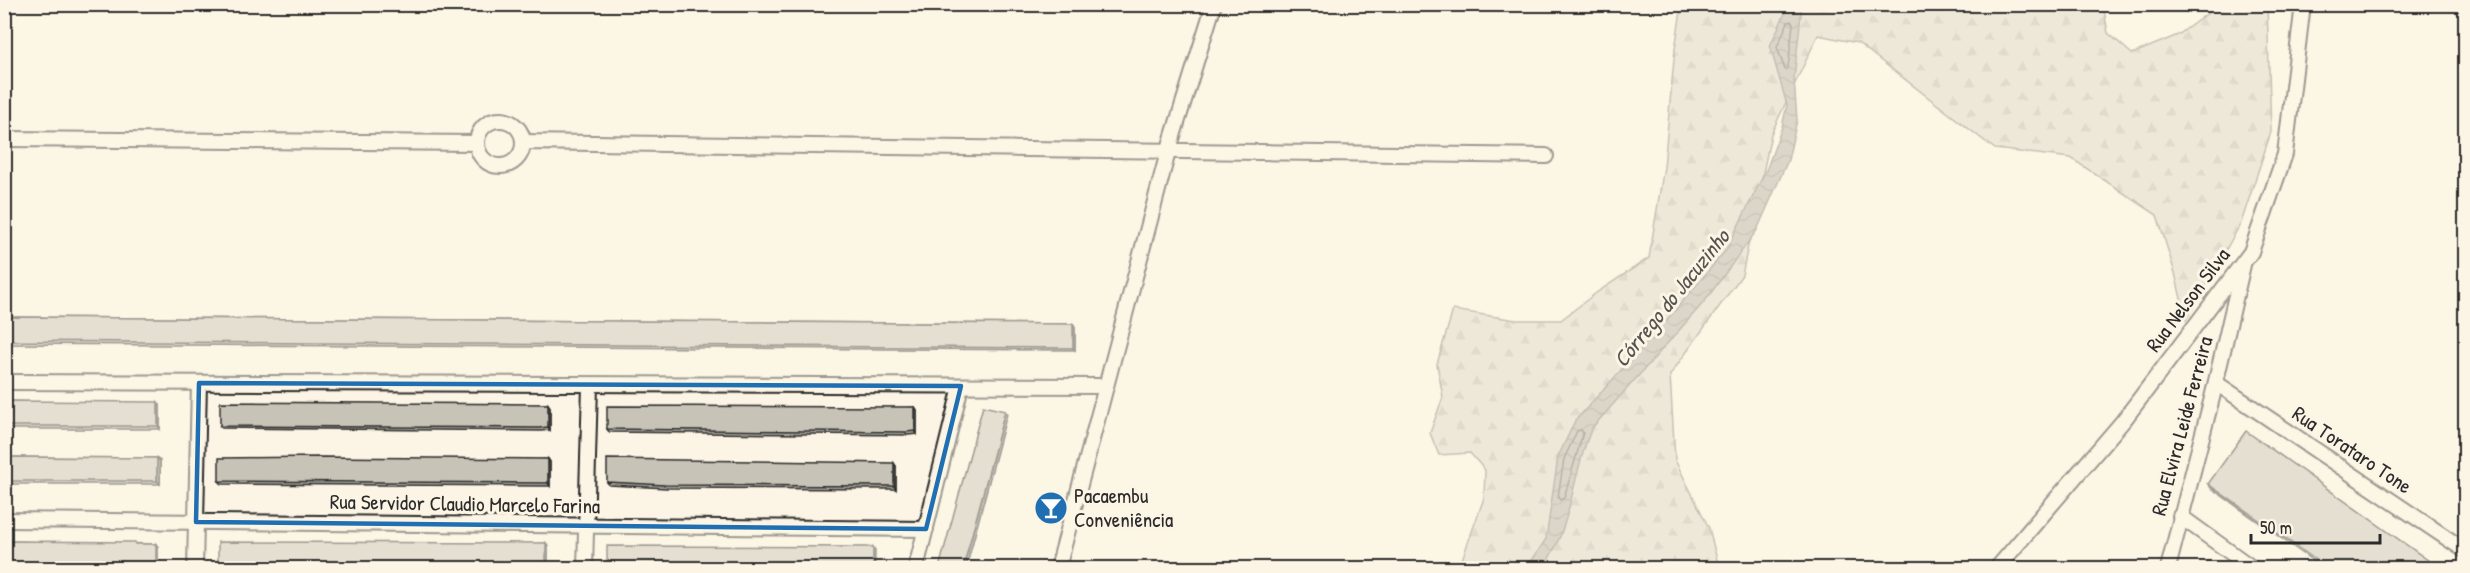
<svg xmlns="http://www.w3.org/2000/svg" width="2470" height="573" viewBox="0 0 2470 573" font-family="'Patrick Hand',sans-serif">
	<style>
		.forest { fill: url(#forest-firs); stroke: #84827a; stroke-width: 1.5 }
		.water { fill: url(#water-waves); stroke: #7d7b74; stroke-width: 1.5 }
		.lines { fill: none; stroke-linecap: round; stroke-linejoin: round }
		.shore { stroke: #62605c; stroke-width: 1.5 }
		.street-casing { stroke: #2b2b2b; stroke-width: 18 }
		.street { stroke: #fcf5e5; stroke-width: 14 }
		.wall { fill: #aca89d; stroke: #2b2b2b; stroke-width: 1.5 }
		.shaded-wall { fill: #8c8880; stroke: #2b2b2b; stroke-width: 1.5 }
		.building { fill: #c8c3b7; stroke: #2b2b2b; stroke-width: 1.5 }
		.marked { fill: none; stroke: #1f6fb2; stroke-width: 4.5; stroke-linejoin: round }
		.labels { text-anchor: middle; stroke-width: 6; stroke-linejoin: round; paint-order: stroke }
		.street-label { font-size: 21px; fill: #2b2b2b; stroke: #fcf5e5 }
		.poi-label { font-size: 21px; fill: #2b2b2b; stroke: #fcf5e5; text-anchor: start }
		.water-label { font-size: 22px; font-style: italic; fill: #545350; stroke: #fcf5e5 }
	</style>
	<defs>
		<pattern id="forest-firs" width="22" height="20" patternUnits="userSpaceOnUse" patternTransform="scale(1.5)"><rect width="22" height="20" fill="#ded8ca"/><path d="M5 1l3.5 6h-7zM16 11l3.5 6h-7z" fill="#bfbaae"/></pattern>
		<pattern id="water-waves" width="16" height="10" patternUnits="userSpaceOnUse" patternTransform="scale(1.5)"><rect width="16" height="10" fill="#b4b0a5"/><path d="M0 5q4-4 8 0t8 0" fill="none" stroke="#938f87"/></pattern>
	</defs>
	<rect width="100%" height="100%" fill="#fcf5e5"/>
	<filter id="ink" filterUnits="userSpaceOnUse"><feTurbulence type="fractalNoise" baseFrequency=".0167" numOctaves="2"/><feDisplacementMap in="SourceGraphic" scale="12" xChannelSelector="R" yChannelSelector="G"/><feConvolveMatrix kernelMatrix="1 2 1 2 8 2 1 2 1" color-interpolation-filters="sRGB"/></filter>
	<g filter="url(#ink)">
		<!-- forest -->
		<path class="forest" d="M1682 5H2103L2108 33 2132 54 2178 35 2219 5H2267L2271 132 2241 223 2186 320 2175 273 2157 215 2071 158 1995 149 1858 43 1818 35 1771 134 1742 275 1670 375 1675 460 1709 528 1719 568H1459L1484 498 1485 470 1470 453 1439 455 1430 433 1443 397 1437 364 1453 310 1516 320H1561L1596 293 1649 258 1664 167 1675 49Z"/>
		<!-- water -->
		<path class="water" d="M1787 5H1802L1794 79 1797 120 1788 160 1757 230 1705 301 1592 428C1577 461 1574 497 1562 531 1558 544 1550 556 1544 568H1527L1546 539 1558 457 1575 421 1665 322 1726 250 1767 168 1782 127 1787 105 1770 46 1786 11Z"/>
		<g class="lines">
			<!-- shore -->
			<g class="shore">
				<path d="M1791 21 1793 24 1788 68 1785 70 1777 47 1788 22Z"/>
				<path d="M1581 430 1583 433 1564 498 1560 500 1558 497 1564 459 1577 431Z"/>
			</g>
			<defs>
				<g id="street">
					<circle cx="500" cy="143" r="23"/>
					<path d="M4 139 476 143"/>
					<path d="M523 142 1546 156"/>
					<path d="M4 382 1105 386"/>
					<path d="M2216 383 2466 551"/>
					<path d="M2180 516 2252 568"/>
					<path d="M4 520 926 529"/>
					<path d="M195 568 199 383"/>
					<path d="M585 568 590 385"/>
					<path d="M916 568 961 386"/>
					<path d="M1058 568 1168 152 1214 4"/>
					<path d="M1997 568 2123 421 2251 252 2285 154 2303 4"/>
					<path d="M2168 568 2212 398 2243 265"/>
				</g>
			</defs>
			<!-- street casing -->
			<use href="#street" class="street-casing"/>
			<!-- street -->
			<use href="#street" class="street"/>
		</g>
		<!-- wall -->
		<g class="wall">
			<path d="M4 317 1073 324 1075 327V350L4 344Z"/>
			<path d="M4 401 160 405V429H4Z"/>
			<path d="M548 404 550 407V430L541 431 222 428 220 426Z"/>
			<path d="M915 407 917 410V434L908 435 609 432 607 429Z"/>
			<path d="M4 457 157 458 160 461V484H4Z"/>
			<path d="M548 459 550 462V486L222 484 219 481Z"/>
			<path d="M896 466V489L667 488 609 485 607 482Z"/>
			<path d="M2208 484 2439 568H2323L2211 488Z"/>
			<path d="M4 541 156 544 158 547V568H4Z"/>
			<path d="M546 543 548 546V568H220L218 565Z"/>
		</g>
		<!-- shaded-wall -->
		<g class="shaded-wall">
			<path d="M1073 324 1075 327V350L1073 348Z"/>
			<path d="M158 402 160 405V429L158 426Z"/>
			<path d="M548 404 550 407V430L548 427Z"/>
			<path d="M915 407 917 410V434L915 431Z"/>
			<path d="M1005 411 1007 414 966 568H963Z"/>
			<path d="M157 458 160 461V484L157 481Z"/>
			<path d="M548 459 550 462V486L548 483Z"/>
			<path d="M894 463 896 466V489L894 486Z"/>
			<path d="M546 543 548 546V568L546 566Z"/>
			<path d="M156 544 158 547V568H156Z"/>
			<path d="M873 547 875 550V568H873Z"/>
		</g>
		<!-- building -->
		<g class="building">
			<path d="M4 317 1073 324V348L4 341Z"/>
			<path d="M4 401 158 402V426H4Z"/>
			<path d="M220 402 548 404V427L539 428 220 426Z"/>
			<path d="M607 406 915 407V431L906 432 607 429Z"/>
			<path d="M983 406 1005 411 963 568H939Z"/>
			<path d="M2246 431 2439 568H2327L2208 484Z"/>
			<path d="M4 457 157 458V481H4Z"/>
			<path d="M321 457 548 459V483L219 481V458Z"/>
			<path d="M607 459 894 463V486L665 485 607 482Z"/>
			<path d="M4 541 135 542V544H156V568L4 566Z"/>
			<path d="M218 542 546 543V566L537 568 218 565Z"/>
			<path d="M607 546 873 547V568H607Z"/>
			<path d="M2208 561 2219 568H2202Z"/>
		</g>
	</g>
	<!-- marked area -->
	<path d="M0 0H2470V573H0ZM199 383 961 386 926 529 196 522Z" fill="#fcf5e5" fill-opacity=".55" fill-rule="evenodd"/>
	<path class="marked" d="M199 383 961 386 926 529 196 522Z"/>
	<!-- icons -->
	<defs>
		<symbol id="bar-disc" viewBox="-11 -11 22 22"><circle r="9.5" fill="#1f6fb2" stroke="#fcf5e5"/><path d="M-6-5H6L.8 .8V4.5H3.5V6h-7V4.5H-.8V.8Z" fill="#fff"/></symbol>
	</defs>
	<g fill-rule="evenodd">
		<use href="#bar-disc" x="1032" y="489" width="38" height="38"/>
	</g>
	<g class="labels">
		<!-- street labels -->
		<g class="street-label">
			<text transform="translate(2188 300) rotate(-53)" y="7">Rua Nelson Silva</text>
			<text transform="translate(2182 426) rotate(-75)" y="7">Rua Elvira Leide Ferreira</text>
			<text transform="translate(2352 450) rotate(34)" y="7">Rua Torataro Tone</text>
			<text transform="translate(465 504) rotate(1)" y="7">Rua Servidor Claudio Marcelo Farina</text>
		</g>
		<!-- poi labels -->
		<g class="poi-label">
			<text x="1074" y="503">Pacaembu<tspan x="1074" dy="24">Conveniência</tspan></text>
		</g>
		<!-- water labels -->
		<g class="water-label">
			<text transform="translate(1671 298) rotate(-51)" y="8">Córrego do Jacuzinho</text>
		</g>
	</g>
	<!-- margin -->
	<rect width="2470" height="573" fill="none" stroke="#fcf5e5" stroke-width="24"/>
	<rect x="12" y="12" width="2446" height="549" fill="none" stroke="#2b2b2b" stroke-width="2" filter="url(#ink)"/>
	<!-- scale -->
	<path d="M2251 534v9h129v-9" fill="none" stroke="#2b2b2b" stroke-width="3"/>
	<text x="2260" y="534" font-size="18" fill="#2b2b2b" stroke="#fcf5e5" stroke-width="4.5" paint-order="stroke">50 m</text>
</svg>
